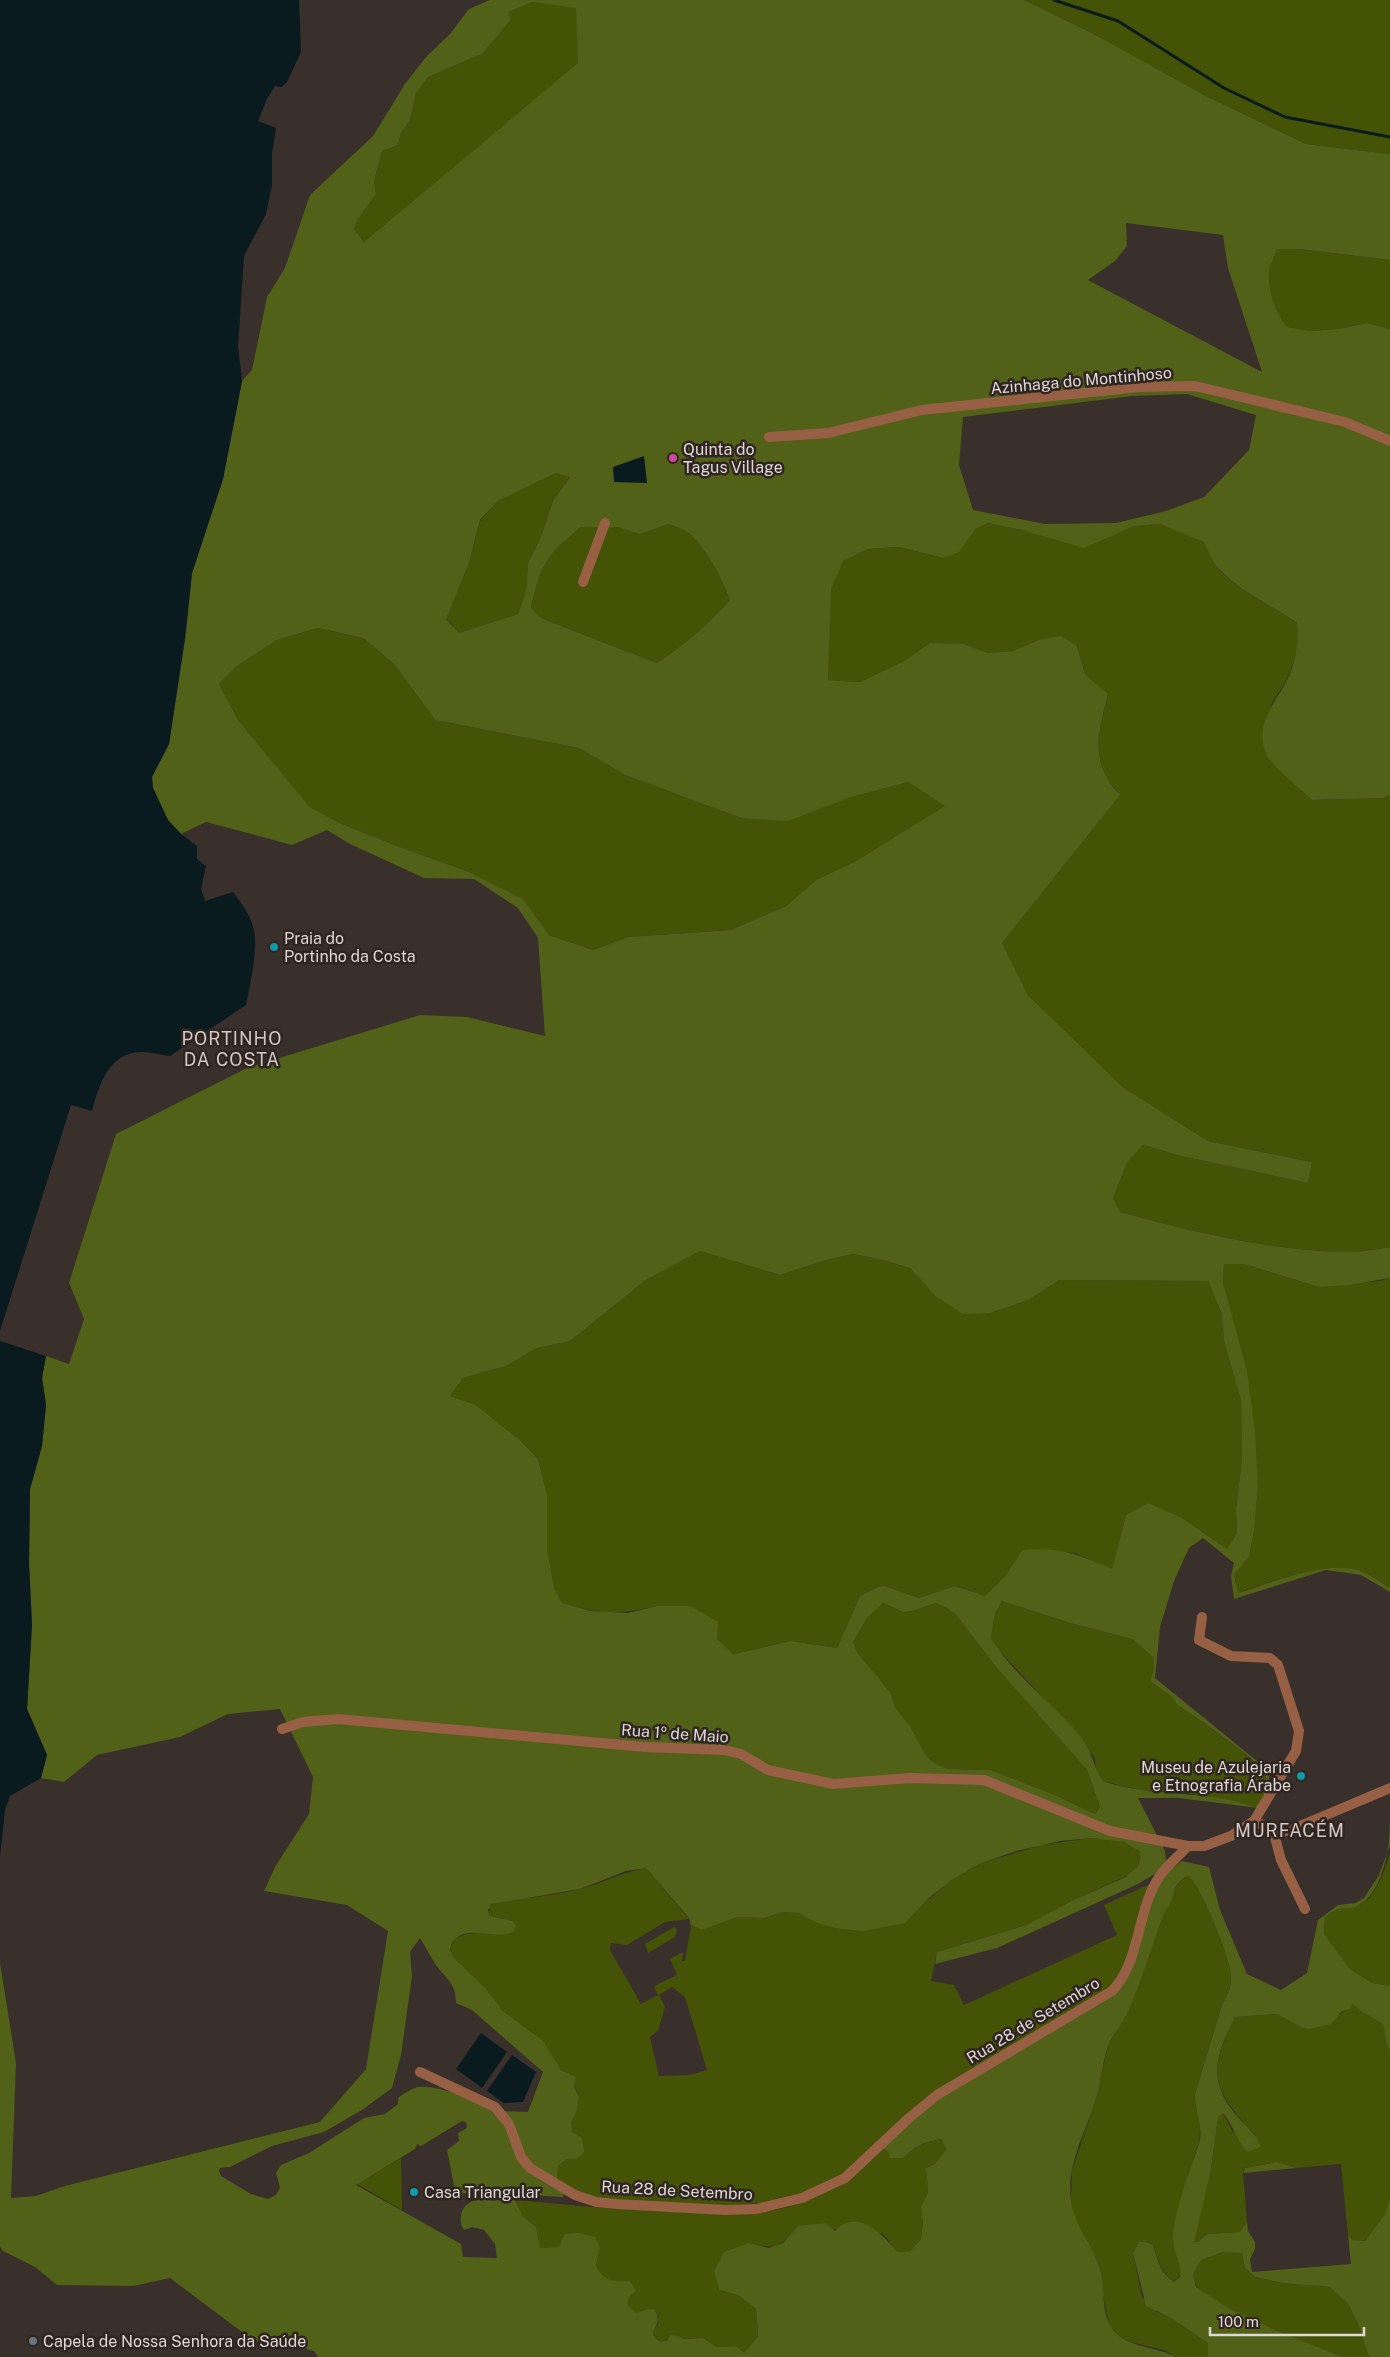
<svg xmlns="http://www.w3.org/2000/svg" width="1390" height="2357" viewBox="0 0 1390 2357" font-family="'Public Sans',sans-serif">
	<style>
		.green { fill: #445305; fill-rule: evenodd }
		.forest { fill: #516118; fill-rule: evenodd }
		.water { fill: #091b1f }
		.pier { fill: #392f2b }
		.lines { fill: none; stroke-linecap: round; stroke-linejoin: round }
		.stream { stroke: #091b1f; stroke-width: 3 }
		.minor { stroke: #976045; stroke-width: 10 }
		.hotel-dot { fill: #d1479c; stroke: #2f2521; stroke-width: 2 }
		.culture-dot { fill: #0f9aa8; stroke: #2f2521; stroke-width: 2 }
		.worship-dot { fill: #6b7280; stroke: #2f2521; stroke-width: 2 }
		.labels { text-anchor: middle; stroke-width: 5; stroke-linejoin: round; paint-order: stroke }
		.street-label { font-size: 16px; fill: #ded7d4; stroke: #2f2521 }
		.poi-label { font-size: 16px; fill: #ded7d4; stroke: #2f2521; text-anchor: start }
		.neighbourhood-label { font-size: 18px; letter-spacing: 1px; fill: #d5c8c2; stroke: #2f2521 }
	</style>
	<rect width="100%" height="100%" fill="#392f2b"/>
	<!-- green -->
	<g class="green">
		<path d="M1024 0H1390V154L1306 144 1206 96 1094 34Z"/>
		<path d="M532 2 576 7 579 63 364 242 354 229 358 219 376 194 374 181 382 151 398 145 401 132 410 121 416 93 428 77 482 54 510 21 509 12Z"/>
		<path d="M1277 249H1299L1390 260V329L1367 323 1338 329 1310 331 1287 327C1275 312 1268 292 1269 271 1270 264 1275 256 1277 249Z"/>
		<path d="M556 473 570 476 553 501 542 534 528 563 526 592 518 614 459 633 446 618 469 563 480 521 498 501Z"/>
		<path d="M988 523 1022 530 1112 535 1134 526 1160 524 1204 541C1207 548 1210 557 1214 563 1235 591 1269 603 1297 623 1300 659 1290 675 1271 705L1312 800 1384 798 1390 795V1247C1377 1249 1362 1252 1348 1252 1271 1251 1194 1232 1120 1212L1113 1198 1127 1163 1143 1145 1181 1156 1308 1183 1312 1162 1208 1141 1124 1088 1028 995 1002 943 1121 794C1115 791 1112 785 1108 779 1091 752 1101 723 1108 695L1085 674 1077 646 1038 640 1013 651 988 653 964 644 930 643 904 661 860 682 828 680 830 589 842 561 868 549 899 547 943 558 959 551 976 529Z"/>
		<path d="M669 524C676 527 685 530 691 535 709 553 721 577 730 600 708 625 684 645 657 663L543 619 531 608C541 563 546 556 581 527H617L640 534Z"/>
		<path d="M318 628 363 638 394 664 435 720 579 748 625 775 741 818 848 798 908 782 946 806 856 861 816 880 786 906 731 930 628 937 593 950 549 935 522 899 469 872 400 847 340 823 310 807 238 720 219 684 237 666 277 640Z"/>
		<path d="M700 1251 780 1275 826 1260 853 1254 879 1259 910 1268 935 1296 990 1313 1029 1300 1059 1280 1208 1281 1222 1315 1224 1341 1241 1401 1242 1458 1236 1509 1237 1533 1227 1550C1202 1530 1177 1516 1148 1503L1126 1515 1112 1570 1075 1553 1022 1550 1006 1575 985 1596 955 1586 919 1598 882 1585 860 1596 837 1648 791 1641 734 1654 717 1639 657 1606C619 1615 600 1614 562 1603L554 1588 547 1548V1494L538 1459 521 1441 476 1405 450 1396 463 1378 506 1366 537 1348 570 1341 646 1280Z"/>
		<path d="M1224 1264H1244L1319 1287 1379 1281 1390 1278V1588C1381 1583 1373 1576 1363 1572 1335 1559 1266 1582 1238 1593L1234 1575 1249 1556 1254 1531 1258 1487 1223 1283Z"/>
		<path d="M1002 1601 1070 1623 1132 1639 1153 1657 1154 1668 1150 1681 1172 1697 1177 1705C1191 1713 1259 1762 1264 1772 1270 1785 1264 1797 1255 1807L1187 1793 1139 1790 1103 1781 1097 1772 1094 1757 1058 1714 998 1649 991 1638 995 1614Z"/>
		<path d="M883 1603 903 1612 913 1611 936 1603 947 1608 956 1615 996 1667 1087 1770 1100 1807 1095 1814 1055 1795 991 1770 946 1769 934 1763 926 1756 910 1726 895 1707 890 1692 857 1652 853 1642 868 1617Z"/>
		<path d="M1092 1838C1107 1839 1133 1838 1140 1855L1138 1866 1131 1874 1075 1899 1026 1925 937 1952 931 1981 954 1985 964 2005 1117 1935 1104 1905 1150 1884 1125 1966 1115 1984 843 2176C834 2180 825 2187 816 2190 750 2215 671 2202 601 2198L586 2195 557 2183 558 2166 567 2159 572 2132 570 2122 577 2111 579 2096 570 2076 558 2067 531 2032 502 2010 454 1958 450 1948 456 1938 466 1934 515 1929 513 1921 490 1916 489 1907 493 1903C522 1897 552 1897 580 1889 603 1883 623 1872 646 1868L689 1919 665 1922 627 1945 611 1943 610 1950 641 2004 658 1995 654 1986 677 1975 670 1959 683 1952 682 1961H685L691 1925 702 1930 738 1917 764 1918 783 1912 798 1913 815 1922 918 1908 952 1880 979 1864 1041 1845ZM672 1987 685 1997 707 2070 690 2075 659 2076 650 2037 658 2031 665 2007 659 1995Z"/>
		<path d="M1390 1853V1986L1372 1983 1350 1969 1324 1934 1325 1918C1340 1903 1341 1912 1357 1906 1376 1899 1385 1870 1390 1853Z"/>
		<path d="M1189 1876C1202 1890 1230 1956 1231 1976 1232 1987 1227 1996 1222 2005L1195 2094C1194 2108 1201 2119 1200 2132 1200 2144 1194 2154 1192 2166 1185 2196 1182 2227 1177 2258 1181 2268 1183 2274 1174 2282 1161 2271 1158 2261 1153 2245L1147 2242H1139L1133 2253 1142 2297 1157 2312 1171 2318 1208 2343V2357H1176L1164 2350 1130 2342 1118 2335 1110 2326 1108 2319 1102 2290 1101 2272 1097 2260 1081 2234 1073 2215 1071 2200 1072 2170 1096 2099 1108 2045 1127 2014 1165 1910C1178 1900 1168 1884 1189 1876Z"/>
		<path d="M674 1927 677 1929 675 1937 648 1953 645 1944Z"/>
		<path d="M1353 2003C1361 2013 1372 2016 1383 2024L1387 2046 1390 2050V2197L1385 2214 1365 2241 1353 2240 1348 2235 1341 2164 1296 2168 1277 2162 1244 2168 1243 2173 1247 2222 1240 2232 1207 2234 1198 2242H1193L1210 2175 1218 2118 1223 2113 1233 2132 1256 2136C1213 2090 1206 2075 1235 2017L1277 2014 1301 2027C1317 2022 1343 2018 1353 2003Z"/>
		<path d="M943 2139 946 2149 935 2164 926 2168 928 2192 921 2207 923 2223 921 2239 910 2251 898 2252 883 2234 798 2226C780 2247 777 2250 749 2243L719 2290 738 2295 756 2309 758 2336 744 2353 736 2346 717 2347 703 2338 684 2339 679 2336 660 2342 654 2337 653 2331 658 2324V2316L647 2309 637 2314 626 2305 629 2297 601 2275 596 2266 600 2248 540 2249 536 2227 523 2216 515 2200 616 2209 757 2213C818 2205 837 2185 882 2148L903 2158C915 2146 927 2141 943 2139Z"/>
		<path d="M401 2158 402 2210 357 2184Z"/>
		<path d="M1223 2252 1242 2253 1245 2268 1255 2277 1282 2283 1330 2287 1348 2304 1357 2321 1369 2357H1342L1329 2353C1293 2336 1225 2315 1198 2288 1195 2285 1194 2279 1193 2274L1201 2260Z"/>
	</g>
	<!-- forest -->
	<g class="forest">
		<path d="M490 0H1024L1094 34 1206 96 1306 144 1390 154V260L1299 249H1277C1275 256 1270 264 1269 271 1268 291 1275 312 1287 327L1310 331 1338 329 1367 323 1390 329V795L1384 798 1312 800C1302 790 1274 768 1268 757 1251 726 1277 702 1289 676 1297 658 1298 641 1297 623 1269 603 1236 591 1214 563 1210 557 1207 548 1204 542L1160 524 1134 526 1084 548 1022 530 988 523 976 529 959 552 943 558 899 547 868 549 843 561 831 589 828 680 860 682 904 661 930 643 964 644 988 653 1013 651 1038 640 1061 636 1077 646 1085 674 1108 694C1101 723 1091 752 1108 779 1112 785 1114 791 1121 794L1002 943 1028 995 1124 1088 1208 1141 1312 1162 1308 1183 1181 1156 1143 1145 1127 1163 1113 1198 1120 1212C1194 1232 1271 1251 1348 1252 1362 1252 1377 1249 1390 1247V1278L1350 1285 1319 1287 1244 1264H1224L1223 1283 1247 1371 1255 1432 1258 1487 1254 1531 1249 1557 1234 1575 1238 1593C1269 1583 1332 1558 1363 1572 1373 1576 1381 1583 1390 1588V1592L1361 1575 1326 1570 1234 1599 1231 1576 1234 1563 1203 1538 1189 1548 1174 1581 1160 1627 1155 1678 1257 1761 1269 1774V1788L1258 1808 1179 1798H1138L1165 1851 1166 1860 1163 1869 1138 1884 997 1948 935 1964 937 1952 1026 1925 1075 1899 1126 1877 1138 1866 1140 1859 1139 1851 1124 1842 1092 1838 1060 1841 1016 1851 979 1864 952 1880 930 1897 905 1923 863 1931 835 1928 815 1922 798 1913 783 1912 764 1918 738 1917 702 1930 691 1925 689 1918 646 1868 626 1871 580 1889 491 1904 488 1910 490 1916 513 1921 516 1926 514 1931C496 1943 459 1918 450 1949L454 1958 485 1988 502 2010 543 2041 561 2070 576 2077C572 2085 575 2089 579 2096L577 2111 571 2122 572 2132 582 2138 584 2152 577 2159H567L558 2166 557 2183C547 2177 536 2171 528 2162 516 2147 516 2126 503 2111L528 2112 543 2072 472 2010 456 2003C456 1981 445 1979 434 1962 429 1954 425 1946 420 1938L410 1952 412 1976 401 2055 392 2088 362 2110 324 2132 272 2146 230 2167 220 2168 219 2171 221 2176 251 2194 268 2199 276 2195 280 2188 276 2173 281 2165 309 2153 364 2118 385 2114 398 2104V2098C404 2093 411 2089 418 2087 437 2084 491 2103 503 2119 514 2133 513 2153 526 2167 535 2179 551 2186 564 2193L563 2197 491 2193 470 2195 455 2191 447 2150 459 2141 458 2133 467 2128 466 2122 462 2121 421 2146 417 2144 415 2149 356 2185 461 2244 463 2257 497 2258 495 2244 484 2230 472 2227 464 2230C461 2225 460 2221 461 2215 466 2192 499 2199 515 2200L523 2216 536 2227 540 2248 559 2247 565 2234 580 2233 595 2237 600 2248 596 2266C606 2283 612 2281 630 2281L636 2291 629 2297 627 2305 637 2313 647 2309H654C659 2318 659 2323 653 2331L654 2337 660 2342 668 2340 670 2335 679 2336 684 2339 703 2338 717 2347 736 2346 744 2353 758 2336 756 2309 738 2295 719 2290 714 2271 724 2252 749 2243 769 2248 783 2243 798 2226 825 2223 835 2231C857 2207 883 2235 898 2252L910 2251 921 2239 923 2223 921 2207 928 2192 926 2168 935 2164 946 2149 942 2139C926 2141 915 2146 903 2158H890L888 2151 882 2148 939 2097 1114 1993C1144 1963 1137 1912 1162 1878 1167 1871 1175 1866 1182 1861L1209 1867 1220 1910 1247 1974 1281 1990 1307 1973 1318 1920 1338 1905 1355 1903 1364 1898 1379 1875 1390 1845V1803C1390 1834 1390 1857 1377 1885 1372 1893 1368 1900 1359 1905 1346 1913 1341 1902 1325 1918L1324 1934 1350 1969 1372 1983 1390 1986V2050L1387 2046 1383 2024C1373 2017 1361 2013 1353 2004L1349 2009 1341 2012 1331 2024 1309 2029 1301 2027 1277 2014 1235 2017C1216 2054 1206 2082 1238 2117 1246 2126 1257 2135 1261 2147L1247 2152C1237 2141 1231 2121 1223 2113L1218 2118 1210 2175 1194 2242H1198L1207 2234 1240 2232 1247 2222 1248 2231 1255 2242V2249L1250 2259 1252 2272 1351 2264 1348 2235 1353 2240 1365 2241 1385 2214 1390 2197V2357H1369L1357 2321 1348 2304 1330 2287 1282 2283 1255 2277 1245 2268 1242 2253 1223 2252 1201 2260 1193 2274 1196 2287 1230 2309 1275 2330 1342 2357H1208V2343L1171 2318 1146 2306 1133 2253 1139 2242H1146L1153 2245C1158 2261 1160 2272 1174 2282L1180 2277C1182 2263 1172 2251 1173 2236 1175 2205 1190 2173 1199 2143 1204 2126 1194 2111 1195 2094L1222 2005C1227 1996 1232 1987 1231 1976 1230 1956 1202 1890 1189 1876 1168 1883 1178 1900 1165 1911 1152 1944 1142 1980 1127 2014 1122 2025 1113 2034 1108 2046 1102 2064 1101 2084 1095 2102 1085 2133 1066 2166 1071 2200 1074 2227 1093 2244 1100 2269 1106 2290 1099 2317 1117 2334 1132 2348 1158 2347 1176 2357H318L314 2351 299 2347 273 2348 250 2338 170 2278 133 2286 57 2285 35 2267 3 2251 0 2247V1963L16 2063 11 2198 36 2196 65 2186 320 2122 366 2069 388 1931 347 1905 264 1891 275 1867 309 1814 313 1777 280 1709 228 1714 180 1737 97 1755 64 1782 41 1778 47 1755 27 1709 32 1625 29 1563 30 1489 42 1445 46 1405 42 1378 46 1356 69 1364 84 1319 69 1283 116 1134 247 1068 420 1015 467 1017 545 1036 538 938 518 908 474 879 424 878 350 844 327 830 292 845 206 822 181 834 168 820 153 788 152 776 169 744 186 634 192 573 223 479 242 381 252 370 267 297 285 268 310 195 373 136 405 84 426 57 450 34 469 9ZM532 2 576 8 578 63 364 242 354 229 358 219 376 194 374 181 382 151 398 145 401 132 410 121 416 93 428 77 482 54 510 21 509 12ZM1126 223 1223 235 1228 268 1262 372 1088 280 1115 261 1127 246ZM1187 394 1256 415 1249 450 1204 497 1166 511 1116 523 1045 524 973 510 959 465 963 417 1132 396ZM556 473 570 477 553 501 542 534 528 563 526 592 518 614 459 633 446 619 469 563 480 520 498 501ZM669 524C676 527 685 530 691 535 709 553 721 577 730 600 708 625 684 645 657 663L543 619 531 608C541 563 546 556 581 527H617L640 534ZM318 628 363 638 394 664 435 720 579 748 625 775 741 818 788 821 848 798 908 782 945 806 856 861 816 880 786 906 731 930 628 937 593 950 549 935 523 899 469 872 400 847 340 823 310 807 238 720 219 684 237 666 277 640ZM700 1251 780 1275 826 1260 853 1254 879 1259 910 1268 935 1296 963 1314 990 1313 1029 1300 1059 1280 1208 1281 1222 1315 1224 1341 1241 1401 1242 1458 1236 1509 1237 1533 1227 1549 1182 1518 1148 1503 1126 1515 1112 1569C1077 1554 1060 1547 1022 1550L1006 1575 985 1596 955 1586 919 1598 882 1585 860 1596 837 1648 791 1641 734 1654 717 1639 718 1622 690 1606H657L628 1613 591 1611 562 1603 554 1588 547 1548V1494L538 1459 521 1441 476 1405 450 1396 463 1378 506 1366 537 1348 570 1341 646 1280ZM1002 1601 1070 1623 1132 1639 1153 1657 1154 1668 1150 1681 1172 1697 1177 1705C1191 1713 1259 1761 1264 1772 1270 1785 1264 1797 1255 1807 1205 1789 1152 1798 1103 1781 1093 1766 1092 1751 1080 1736 1052 1702 1014 1676 991 1638L995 1614ZM883 1603 903 1612 913 1611 936 1603 947 1608 956 1615 996 1667 1087 1770 1100 1807 1095 1814 1055 1795 991 1770 947 1769 934 1763 926 1756 910 1726 895 1707 890 1692 857 1652 853 1642 868 1617Z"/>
		<path d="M1277 2162 1296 2168 1243 2173 1245 2168Z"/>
	</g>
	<!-- water -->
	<g class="water">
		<path d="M0 0H299L301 52 287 82 269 98 265 118 276 128 272 153V185L266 214 244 256 238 346 242 381 223 479 192 573 185 637 169 744 152 777 153 788 168 820 181 834 197 846V859L206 866 201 889 205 901 233 892C242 904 251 916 254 930 258 949 250 986 246 1005L170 1056C161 1055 152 1052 143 1052 109 1051 99 1085 92 1111L71 1105 0 1331Z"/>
		<path d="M644 456 647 483 614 482 613 467Z"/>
		<path d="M0 1341 46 1356 42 1378 46 1405 42 1446 30 1489 29 1563 32 1625 27 1709 47 1755 41 1778 10 1796 5 1810 0 1857Z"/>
		<path d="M481 2033 507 2052 482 2088 456 2069Z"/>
		<path d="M512 2055 536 2072 523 2102 504 2103 487 2091Z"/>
	</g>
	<!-- pier -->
	<path class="pier" d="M275 86 281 87 282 90 271 99 267 118 277 126 276 128 258 121 267 99Z"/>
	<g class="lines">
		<!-- stream -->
		<path class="stream" d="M1054 0 1118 21 1224 88 1285 117 1390 137"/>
		<!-- minor -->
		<g class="minor">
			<path d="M769 437 828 433 922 410 1139 387 1195 386 1345 422 1390 441"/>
			<path d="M583 582 605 523"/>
			<path d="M282 1729 303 1722 338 1719 645 1747 724 1750 741 1754 768 1770 833 1784 910 1778 984 1780 1110 1831 1188 1846H1204L1231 1836 1254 1821 1296 1751 1299 1731 1278 1665 1270 1658 1231 1656 1199 1640 1202 1617"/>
			<path d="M1254 1821 1273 1830 1281 1860 1305 1909"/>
			<path d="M1273 1830 1288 1831 1390 1788"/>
			<path d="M420 2072 495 2107 509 2124 521 2157 530 2168 575 2195 596 2202 617 2204 725 2210 756 2209 802 2198 845 2178 909 2118 937 2095 1112 1991C1141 1961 1136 1912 1159 1877 1166 1866 1179 1856 1188 1846"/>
		</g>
	</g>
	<!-- markers -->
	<circle class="hotel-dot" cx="673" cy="458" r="5"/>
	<g class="culture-dot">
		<circle cx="274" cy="947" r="5"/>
		<circle cx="1301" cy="1776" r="5"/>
		<circle cx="414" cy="2192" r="5"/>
	</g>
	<circle class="worship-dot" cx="33" cy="2341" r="5"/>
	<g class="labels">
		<!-- street labels -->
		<g class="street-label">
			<text transform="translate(1081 380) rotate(-5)" y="6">Azinhaga do Montinhoso</text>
			<text transform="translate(675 1733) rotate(4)" y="6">Rua 1º de Maio</text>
			<text transform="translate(1033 2020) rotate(-31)" y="6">Rua 28 de Setembro</text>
			<text transform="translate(677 2190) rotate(3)" y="6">Rua 28 de Setembro</text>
		</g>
		<!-- poi labels -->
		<g class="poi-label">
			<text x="683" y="455">Quinta do<tspan x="683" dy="18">Tagus Village</tspan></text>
			<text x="284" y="944">Praia do<tspan x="284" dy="18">Portinho da Costa</tspan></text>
			<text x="1291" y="1773" text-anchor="end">Museu de Azulejaria<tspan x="1291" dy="18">e Etnografia Árabe</tspan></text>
			<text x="424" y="2198">Casa Triangular</text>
			<text x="43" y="2347">Capela de Nossa Senhora da Saúde</text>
		</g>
		<!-- neighbourhood labels -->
		<g class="neighbourhood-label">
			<text x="232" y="1045">PORTINHO<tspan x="232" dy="21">DA COSTA</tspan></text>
			<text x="1290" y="1837">MURFACÉM</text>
		</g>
	</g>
	<!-- scale -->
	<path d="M1210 2327v8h154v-8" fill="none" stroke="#ded7d4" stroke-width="2.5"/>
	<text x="1218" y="2327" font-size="15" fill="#ded7d4" stroke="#2f2521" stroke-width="4" paint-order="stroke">100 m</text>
</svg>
